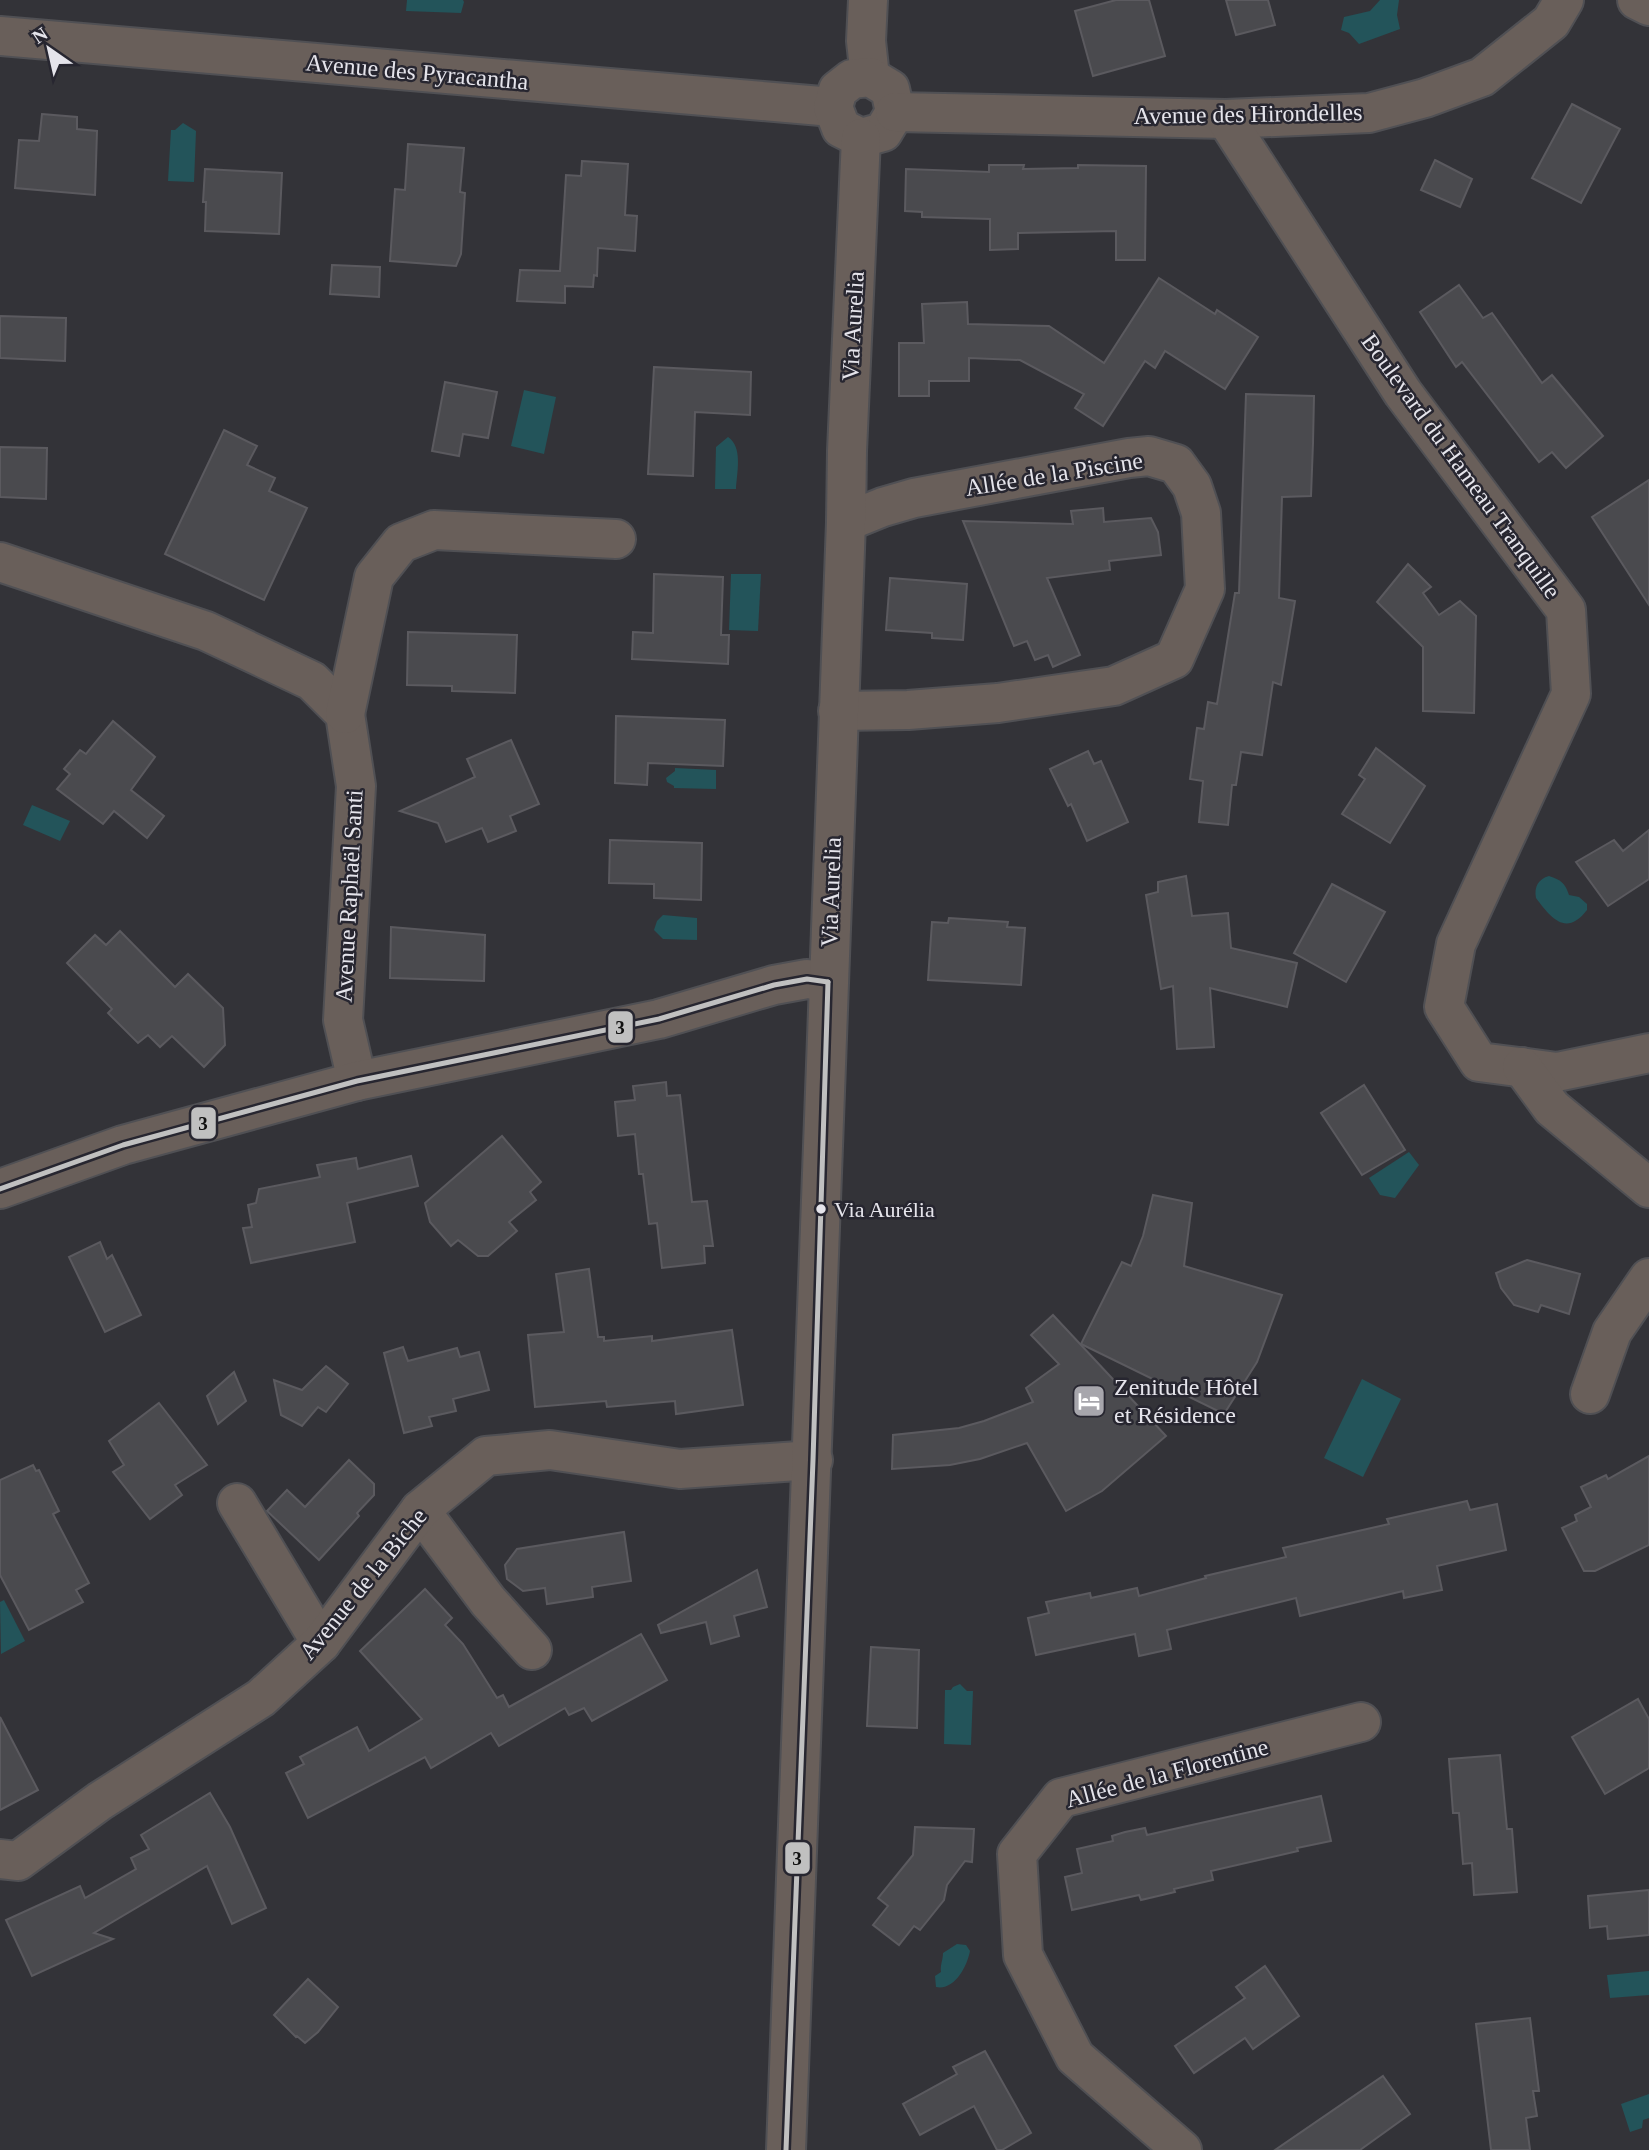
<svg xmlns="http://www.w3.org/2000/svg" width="1649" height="2150" viewBox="0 0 1649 2150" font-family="Georgia,serif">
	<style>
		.water { fill: #23545a }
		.building { fill: #4a4a4e; stroke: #5b5a5f; stroke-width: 2 }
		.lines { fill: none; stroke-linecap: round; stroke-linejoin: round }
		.minor-casing { stroke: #505054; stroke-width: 42 }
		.minor { stroke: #695f5a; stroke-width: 38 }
		.bus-1-casing { stroke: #272630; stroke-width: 10 }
		.bus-1 { stroke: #c0c0c0; stroke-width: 5 }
		.bus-dot { fill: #e5e4eb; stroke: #272630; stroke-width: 2.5 }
		.labels { text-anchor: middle; stroke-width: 5; stroke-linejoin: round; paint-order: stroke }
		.bus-label { font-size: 22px; fill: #e5e4eb; stroke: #272630; text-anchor: start }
		.street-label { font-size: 24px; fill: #e5e4eb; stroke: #272630 }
		.poi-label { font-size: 24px; fill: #e5e4eb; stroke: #272630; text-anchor: start }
		.line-badge { stroke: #272630; stroke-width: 2.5 }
		.pale-badge-label { font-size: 19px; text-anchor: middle; font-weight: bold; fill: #111 }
	</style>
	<rect width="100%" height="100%" fill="#333338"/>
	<!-- water -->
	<g class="water">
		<path d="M407 0H463L464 2 461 13 406 11Z"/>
		<path d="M1380 0H1399L1397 15 1400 29 1359 44 1349 33 1341 30 1344 17 1370 11Z"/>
		<path d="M183 123 196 131 194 182 168 181 171 130H175Z"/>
		<path d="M524 390 556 397 544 454 511 446Z"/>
		<path d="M728 437C743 447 737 472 736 489H715L716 447Z"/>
		<path d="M731 574H761L758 631 729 630Z"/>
		<path d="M675 768 716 770V789L674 788V786L667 782 666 778 675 771Z"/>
		<path d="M32 805 70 821 60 841 23 825Z"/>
		<path d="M1549 876C1561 880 1565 883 1569 895L1579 897 1587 904V910C1566 937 1551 918 1536 898 1534 887 1538 879 1549 876Z"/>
		<path d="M663 915 697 918V940L663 939 654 930 657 921Z"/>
		<path d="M1409 1152 1419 1165 1395 1198 1380 1195 1369 1178Z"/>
		<path d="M1362 1379 1401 1399 1363 1477 1324 1458Z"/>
		<path d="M4 1600 25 1641 1 1654 0 1602Z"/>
		<path d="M960 1684 967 1691H973L971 1745 944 1744 945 1690H951L953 1687Z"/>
		<path d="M957 1944 966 1945 970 1951C967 1967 954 1991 936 1987L935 1976 941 1972C940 1965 943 1960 943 1953Z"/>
		<path d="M1649 1971V1995L1610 1998 1607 1975Z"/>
		<path d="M1649 2094V2118L1643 2120 1642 2128 1630 2132 1621 2104Z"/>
	</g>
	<!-- building -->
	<g class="building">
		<path d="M1116 0H1149L1165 56 1093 76 1075 11Z"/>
		<path d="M1226 0H1268L1275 25 1236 35Z"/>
		<path d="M1572 104 1620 129 1581 203 1532 178Z"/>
		<path d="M42 114 77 117V129L97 131 95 195 15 188 19 140 39 141Z"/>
		<path d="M408 144 464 148 460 192 465 193 461 254 456 266 390 261 395 189 405 190Z"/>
		<path d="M1435 160 1472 179 1460 207 1421 190Z"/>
		<path d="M582 161 628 164 625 215 637 216 635 251 598 248 597 276 594 275 593 287 565 286V303L517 301 520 270 560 271 566 175 581 176Z"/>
		<path d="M989 165H1024L1023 169 1078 168V165L1146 166 1145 260H1116V231L1018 233V249L990 250V219L922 217V212L905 211 906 169 989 172Z"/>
		<path d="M205 169 282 173 279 234 205 231 206 202H203Z"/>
		<path d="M332 265 380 267 379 297 330 294Z"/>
		<path d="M1159 278 1215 314 1217 310 1258 337 1225 389 1165 351 1155 368 1145 361 1103 426 1075 408 1084 394 1020 360 969 358V381H929V396H899V343H924L922 304 967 302 968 324 1049 326 1104 363Z"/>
		<path d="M1459 285 1483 318 1492 313 1542 383 1552 375 1603 436 1566 468 1552 452 1539 462 1462 362 1456 367 1420 312Z"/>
		<path d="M0 316 66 318 65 361 0 358Z"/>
		<path d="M654 367 751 372 750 415 695 412 693 476 648 474Z"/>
		<path d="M445 382 497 392 488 438 463 434 459 456 432 451Z"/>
		<path d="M1246 394 1314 396 1313 443 1311 496 1282 497 1279 598 1295 601 1281 685 1273 682 1262 755 1241 752 1236 785H1232L1228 825 1199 822 1203 781 1190 779 1197 728 1204 729 1208 702 1217 704 1235 593H1239Z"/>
		<path d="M224 430 257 446 247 465 275 478 269 491 307 508 264 600 165 554Z"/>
		<path d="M0 447 47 448 46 499 0 497Z"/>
		<path d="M1649 480V605L1592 517Z"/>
		<path d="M1103 508 1104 522 1151 518 1158 532 1161 555 1109 561 1110 570 1047 578 1080 655 1053 667 1048 655 1035 660 1027 641 1014 646 963 521 1073 524 1071 511Z"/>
		<path d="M1408 564 1431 587 1423 593 1439 615 1460 601 1476 616 1474 713 1423 711V647L1377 602Z"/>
		<path d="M654 574 723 577 721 635H729L728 664 632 659 633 632 653 633Z"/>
		<path d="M890 578 967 584 963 640 932 638V633L886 630Z"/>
		<path d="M408 632 517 635 515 693 452 691V686L407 685Z"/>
		<path d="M616 716 725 720 723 766 648 763 647 785 615 783Z"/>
		<path d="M113 721 155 757 131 790 164 816 147 838 114 811 103 824 57 789 70 774 64 769 80 750 86 754Z"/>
		<path d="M511 740 539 804 510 816 516 831 488 842 482 828 446 842 438 823 400 811 475 777 467 759Z"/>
		<path d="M1376 748 1425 786 1390 843 1342 814 1365 779 1359 775Z"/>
		<path d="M1088 751 1094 764 1101 761 1128 822 1087 841 1071 804 1068 806 1050 769Z"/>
		<path d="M1649 830V879L1608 906 1576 862 1614 840 1623 851Z"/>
		<path d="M610 840 702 843 701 900 654 898V884L609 883Z"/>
		<path d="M1186 876 1192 916 1228 913 1231 948 1297 963 1287 1007 1210 988 1214 1047 1177 1049 1173 986 1161 989 1146 895 1158 892V882Z"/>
		<path d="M1332 884 1385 912 1346 982 1294 953Z"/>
		<path d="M949 918 1008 922 1007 927 1025 928 1021 985 928 980 932 922 948 923Z"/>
		<path d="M391 927 485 935 484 981 390 978Z"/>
		<path d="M120 931 175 987 188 974 223 1008 225 1045 204 1067 172 1036 160 1047 148 1035 138 1043 108 1013 112 1009 67 963 95 935 106 945Z"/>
		<path d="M666 1082 667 1096 680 1095 692 1202 707 1201 713 1246H704L705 1263 662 1268 657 1223 649 1224 643 1174H639L635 1134 618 1136 615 1102 635 1100 633 1086Z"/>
		<path d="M1364 1085 1405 1150 1362 1175 1321 1113Z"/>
		<path d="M502 1136 541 1182 530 1192 536 1200 509 1222 517 1231 488 1256H478L458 1240 451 1246 430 1222 425 1203Z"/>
		<path d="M411 1156 418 1186 347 1203 355 1242 251 1263 243 1228 252 1227 248 1205 256 1203 259 1189 320 1177 317 1165 356 1158 358 1169Z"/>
		<path d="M1153 1195 1192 1203 1184 1266 1282 1295 1257 1362 1224 1414 1081 1344 1122 1262 1131 1266 1143 1236Z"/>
		<path d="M100 1242 107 1259 112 1255 141 1315 105 1332 69 1257Z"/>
		<path d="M1527 1260 1580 1274 1569 1314 1541 1305 1538 1312 1514 1305 1501 1288 1496 1273Z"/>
		<path d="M589 1269 598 1337H604V1341L652 1336V1341L732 1330 743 1405 676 1414 675 1401 607 1407 606 1401 535 1407 528 1335 564 1332 556 1274Z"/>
		<path d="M1053 1315 1166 1436 1102 1491 1066 1511 1027 1443 980 1459 950 1465 892 1469 893 1435 959 1428 984 1421 1033 1402 1026 1388 1059 1364 1031 1335Z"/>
		<path d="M403 1347 408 1361 457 1348 460 1357 479 1352 489 1390 453 1399 456 1411 429 1417 432 1426 404 1433 384 1353Z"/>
		<path d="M326 1366 348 1384 326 1412 318 1407 302 1426 281 1415 274 1380 302 1390Z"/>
		<path d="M234 1372 246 1401 218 1424 207 1396Z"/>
		<path d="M159 1403 207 1465 175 1485 182 1495 150 1519 113 1472 124 1465 109 1441Z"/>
		<path d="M1649 1456V1545L1595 1571H1584L1562 1528 1577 1521 1575 1515 1591 1507 1581 1487 1606 1475 1608 1479Z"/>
		<path d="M349 1460 374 1484V1495L357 1513 359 1516 319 1560 267 1511 287 1490 305 1507Z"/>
		<path d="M33 1465 36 1471 39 1470 59 1511 53 1514 89 1583 76 1590 83 1602 29 1630 0 1575V1480Z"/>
		<path d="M1467 1501 1470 1510 1497 1504 1506 1550 1437 1566 1442 1590 1404 1598 1403 1591 1300 1616 1296 1598 1167 1630 1171 1649 1139 1656 1135 1634 1036 1655 1028 1618 1049 1613 1046 1602 1090 1593 1091 1598 1137 1588 1139 1596 1206 1578 1205 1576 1286 1557 1283 1548 1389 1524 1387 1519Z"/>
		<path d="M624 1532 631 1581 592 1587 593 1597 547 1604 545 1588 523 1591 507 1579 505 1565 517 1549Z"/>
		<path d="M757 1570 767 1607 734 1616 739 1636 711 1644 706 1622 661 1633 658 1625Z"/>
		<path d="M425 1589 452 1618 445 1625 463 1644 497 1698 503 1695 509 1707 641 1634 667 1680 592 1721 584 1708 569 1715 565 1708 499 1746 491 1733 431 1768 425 1757 308 1818 286 1773 304 1764 300 1757 357 1727 369 1751 422 1719 360 1651Z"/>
		<path d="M871 1647 919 1650 917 1728 867 1726Z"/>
		<path d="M1638 1699 1649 1719V1768L1605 1794 1572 1737Z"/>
		<path d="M0 1717 38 1790 0 1810Z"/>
		<path d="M1500 1755 1507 1829H1512L1517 1892 1474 1895 1472 1863 1463 1864 1459 1813H1453L1449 1759Z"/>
		<path d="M210 1793 230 1827 266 1908 232 1924 207 1866 94 1933 113 1939 32 1976 6 1920 80 1886 85 1898 136 1869 131 1858 149 1849 141 1835Z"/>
		<path d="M1321 1796 1331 1841 1297 1848 1298 1851 1211 1871 1213 1880 1174 1889 1175 1892 1141 1900 1139 1895 1072 1910 1065 1877 1082 1873 1077 1849 1113 1841 1112 1836 1125 1832 1145 1828 1147 1835Z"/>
		<path d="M915 1827 974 1829 972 1862 965 1861 947 1885 944 1900 920 1930 914 1926 899 1945 873 1925 888 1906 878 1898 913 1855Z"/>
		<path d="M1649 1890V1935L1608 1939 1607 1926 1590 1928 1588 1896Z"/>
		<path d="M1265 1966 1299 2016 1253 2049 1245 2038 1194 2073 1175 2046 1245 1998 1236 1987Z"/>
		<path d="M308 1979 338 2007 318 2032 305 2043 297 2036 296 2037 274 2015Z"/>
		<path d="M1530 2018 1539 2091H1533L1537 2116 1526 2118 1530 2150H1491L1476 2024Z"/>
		<path d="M985 2051 1031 2133 1002 2150H997L974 2106 920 2135 903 2104 957 2074 953 2067Z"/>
		<path d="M1383 2076 1410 2114 1360 2150H1275Z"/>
	</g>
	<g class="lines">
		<defs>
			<g id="minor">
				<path d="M868 0 866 41 870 77"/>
				<path d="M1637 0 1649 6"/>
				<path d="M0 36 833 107"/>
				<path d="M870 77 890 89 895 112 883 132 861 138 841 128 833 107 838 90 852 79Z"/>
				<path d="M895 112 1226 119 1369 113 1425 98 1482 77 1551 22 1564 0"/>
				<path d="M1226 119 1403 393 1566 610 1571 694 1456 944 1444 1007 1479 1062 1557 1072 1649 1053"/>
				<path d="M0 562 206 631 312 681 345 714 356 786 343 1020 357 1081"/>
				<path d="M838 711 908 710 998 703 1114 686 1174 659 1205 589 1201 513 1192 486 1176 464 1149 456 1129 458 914 498 883 507 846 522"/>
				<path d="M345 714 374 577 401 543 434 530 616 539"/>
				<path d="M1522 1067 1552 1108 1649 1188"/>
				<path d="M0 1189 123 1145 357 1081 659 1019 774 985 807 979 828 982"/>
				<path d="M1590 1394 1612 1332 1649 1278"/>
				<path d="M237 1503 321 1643"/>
				<path d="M420 1510 488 1601 532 1650"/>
				<path d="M0 1859 18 1861 100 1801 261 1698 321 1643 420 1510 486 1456 550 1450 680 1469 813 1460"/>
				<path d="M786 2150 846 522 847 451 861 138"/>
				<path d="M1182 2150 1075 2057 1023 1955 1017 1854 1061 1798 1361 1722"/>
			</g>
		</defs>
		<!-- minor casing -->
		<use href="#minor" class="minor-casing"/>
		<!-- minor -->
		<use href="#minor" class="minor"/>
		<defs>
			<g id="bus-1">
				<path d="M0 1189 123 1145 357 1081 659 1019 774 985 807 979 828 982"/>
				<path d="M786 2150 813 1460 828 982"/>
			</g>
		</defs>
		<!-- bus-1 casing -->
		<use href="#bus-1" class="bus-1-casing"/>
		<!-- bus-1 -->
		<use href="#bus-1" class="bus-1"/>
	</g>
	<!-- icons -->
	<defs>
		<symbol id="hotel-square" viewBox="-11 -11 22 22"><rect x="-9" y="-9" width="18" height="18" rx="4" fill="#a7a6ac" stroke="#272630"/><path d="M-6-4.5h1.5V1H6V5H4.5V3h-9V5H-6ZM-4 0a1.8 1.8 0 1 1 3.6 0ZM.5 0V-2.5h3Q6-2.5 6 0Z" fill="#fff"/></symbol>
	</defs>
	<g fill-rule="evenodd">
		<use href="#hotel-square" x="1070" y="1382" width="38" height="38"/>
	</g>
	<!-- markers -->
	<circle class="bus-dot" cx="821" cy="1209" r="6"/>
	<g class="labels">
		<!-- bus labels -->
		<g class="bus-label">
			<text x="834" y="1217">Via Aurélia</text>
		</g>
		<!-- street labels -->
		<g class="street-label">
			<text transform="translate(417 72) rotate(5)" y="8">Avenue des Pyracantha</text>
			<text transform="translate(1248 114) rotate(-1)" y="8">Avenue des Hirondelles</text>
			<text transform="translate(853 326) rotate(-87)" y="8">Via Aurelia</text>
			<text transform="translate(1461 466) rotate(54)" y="8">Boulevard du Hameau Tranquille</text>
			<text transform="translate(1054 474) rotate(-9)" y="8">Allée de la Piscine</text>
			<text transform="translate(831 892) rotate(-88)" y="8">Via Aurelia</text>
			<text transform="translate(349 896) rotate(-87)" y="8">Avenue Raphaël Santi</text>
			<text transform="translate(363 1584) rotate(-51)" y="8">Avenue de la Biche</text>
			<text transform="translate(1167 1773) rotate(-15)" y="8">Allée de la Florentine</text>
		</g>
		<!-- poi labels -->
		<g class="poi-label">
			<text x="1114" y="1395">Zenitude Hôtel<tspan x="1114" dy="28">et Résidence</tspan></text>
		</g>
	</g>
	<g class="line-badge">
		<rect x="607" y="1010" width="27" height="34" rx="7" fill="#c0c0c0"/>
		<rect x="190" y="1106" width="27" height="34" rx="7" fill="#c0c0c0"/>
		<rect x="784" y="1841" width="27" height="34" rx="7" fill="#c0c0c0"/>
	</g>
	<g class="pale-badge-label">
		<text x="620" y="1034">3</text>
		<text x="203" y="1130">3</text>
		<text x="797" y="1865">3</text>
	</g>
	<!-- north arrow -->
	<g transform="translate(49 49) rotate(326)" stroke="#272630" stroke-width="5" paint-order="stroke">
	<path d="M0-5L12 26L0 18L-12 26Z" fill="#e5e4eb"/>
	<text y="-10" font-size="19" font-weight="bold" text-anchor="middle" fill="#e5e4eb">N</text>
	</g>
</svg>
